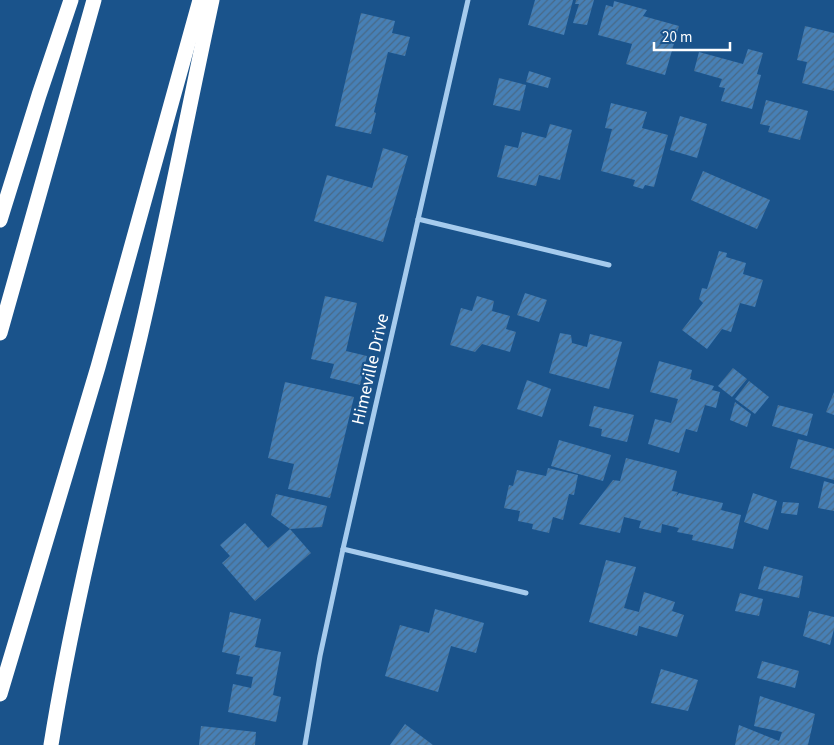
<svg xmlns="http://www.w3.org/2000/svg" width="834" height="745" viewBox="0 0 834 745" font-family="'Source Sans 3',sans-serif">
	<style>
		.building { fill: url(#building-hatch) }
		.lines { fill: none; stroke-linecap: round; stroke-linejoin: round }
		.minor { stroke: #a6cbed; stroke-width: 5 }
		.motorway { stroke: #fff; stroke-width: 15 }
		.labels { text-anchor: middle; stroke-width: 4.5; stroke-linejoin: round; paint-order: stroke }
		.street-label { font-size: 18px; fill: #fff; stroke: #1a538b }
	</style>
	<defs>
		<pattern id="building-hatch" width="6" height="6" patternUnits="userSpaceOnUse" patternTransform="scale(1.25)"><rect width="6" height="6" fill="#4780b6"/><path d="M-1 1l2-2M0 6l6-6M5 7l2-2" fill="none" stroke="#496986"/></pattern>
	</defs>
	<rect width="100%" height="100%" fill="#1a538b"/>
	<!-- building -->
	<g class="building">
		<path d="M535 0H573L564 35 528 25Z"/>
		<path d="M576 0H594L587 25 573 23 579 4H575Z"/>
		<path d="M614 1 647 10 643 16 679 26 665 75 626 64 632 44 598 35 606 5 613 7Z"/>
		<path d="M361 13 395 21 392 33 410 37 405 56 388 52 374 112 376 113 371 134 335 126Z"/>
		<path d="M805 26 834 33V91L802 83 807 62 797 60Z"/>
		<path d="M748 49 763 53 757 74 761 75 752 109 721 101 725 88 719 87 722 79 694 71 699 52 743 64Z"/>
		<path d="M529 71 551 78 548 88 526 82Z"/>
		<path d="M499 78 526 85 520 111 493 105Z"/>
		<path d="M766 100 808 111 800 140 768 132 770 126 760 124Z"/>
		<path d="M611 103 647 112 642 128 668 135 654 187 645 185 643 189 633 186 635 180 601 171 612 129 605 128Z"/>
		<path d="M680 116 707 124 697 158 670 150Z"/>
		<path d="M550 124 572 130 560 180 539 175 536 186 497 177 505 145 518 148 522 132 546 138Z"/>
		<path d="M383 148 408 156 383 242 314 221 327 175 372 188Z"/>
		<path d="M703 171 770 200 757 229 691 200Z"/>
		<path d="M719 251 727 253 726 257 746 263 743 274 763 280 755 307 740 303 731 332 722 329 707 349 682 330 703 303 699 299 702 288 707 289Z"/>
		<path d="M525 293 547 300 539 322 517 315Z"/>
		<path d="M325 296 357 303 346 351 367 356 360 385 330 378 334 364 311 359Z"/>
		<path d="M477 296 494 301 492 311 510 316 506 329 516 332 510 352 482 344 475 352 450 345 461 308 472 311Z"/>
		<path d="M560 333 571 335 572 343 587 347 590 334 622 342 609 389 549 373Z"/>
		<path d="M659 361 692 370 690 379 714 386 712 390 720 392 716 408 705 405 697 432 686 429 679 453 648 444 655 419 671 423 678 399 650 392Z"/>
		<path d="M733 368 747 379 732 397 718 386Z"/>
		<path d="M527 380 551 389 542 417 517 409Z"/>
		<path d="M749 381 769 397 755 414 735 399Z"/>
		<path d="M285 382 354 397 330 498 288 489 294 464 268 458Z"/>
		<path d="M834 392V415L826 412Z"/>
		<path d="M735 402 751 414 747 427 730 420Z"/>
		<path d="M778 405 813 414 807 436 772 426Z"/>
		<path d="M594 406 634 415 627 442 601 436 602 429 589 426Z"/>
		<path d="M798 439 834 449V480L790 468Z"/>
		<path d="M559 440 611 455 603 481 551 466Z"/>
		<path d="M626 458 677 471 672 491 678 492 676 497 679 493 723 503 721 510 741 515 733 549 692 540 693 535 677 532 679 528 662 524 661 533 639 528 641 521 624 517 620 533 579 524 613 480 620 481Z"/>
		<path d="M548 468 578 475 574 495 569 494 563 520 553 517 549 533 532 529 533 524 518 521 520 511 504 508 509 485 513 486 517 470 546 476Z"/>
		<path d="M824 481 834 484V511L818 508Z"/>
		<path d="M753 493 777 501 768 530 744 522Z"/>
		<path d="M276 494 327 506 322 527 290 529 311 553 255 601 222 563 230 556 220 545 245 523 268 548 290 529 271 515Z"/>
		<path d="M783 502 799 503 797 515 781 513Z"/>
		<path d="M606 560 636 567 624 608 639 612 644 592 675 602 672 611 684 615 677 637 639 626 637 636 589 622Z"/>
		<path d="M764 566 803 576 799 598 758 589Z"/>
		<path d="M740 593 763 599 759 616 735 611Z"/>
		<path d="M435 609 484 623 476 653 451 646 438 692 385 676 400 625 429 633Z"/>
		<path d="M809 611 834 617V629L830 645 803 636Z"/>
		<path d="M230 612 261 619 255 647 281 652 273 695 281 697 276 722 228 712 233 684 251 688 253 677 236 674 240 656 222 652Z"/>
		<path d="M762 661 799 671 795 688 757 678Z"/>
		<path d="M661 669 698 680 688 711 651 703Z"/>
		<path d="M760 696 815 714 808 745H735L739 725 779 741 782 732 754 726Z"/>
		<path d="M405 724 433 745H390Z"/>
		<path d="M201 726 256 732 255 745H199Z"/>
	</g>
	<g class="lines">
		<!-- minor -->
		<g class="minor">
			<path d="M418 219 609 265"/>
			<path d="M343 549 526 593"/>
			<path d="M305 745 320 656 343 549 468 0"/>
		</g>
		<!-- motorway -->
		<g class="motorway">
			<path d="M0 220 39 95 71 0"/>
			<path d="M0 333 94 0"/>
			<path d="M0 694 98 367 200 0"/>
			<path d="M51 745C73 608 108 472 140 337 166 225 188 112 212 0"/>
		</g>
	</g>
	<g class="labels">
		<!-- street labels -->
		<g class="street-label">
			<text transform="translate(370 369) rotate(-77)" y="6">Himeville Drive</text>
		</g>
	</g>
	<!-- scale -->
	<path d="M654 42v8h76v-8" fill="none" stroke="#ffffff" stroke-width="2.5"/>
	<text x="662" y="42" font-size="15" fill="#ffffff" stroke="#1a538b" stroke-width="4" paint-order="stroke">20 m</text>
</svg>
